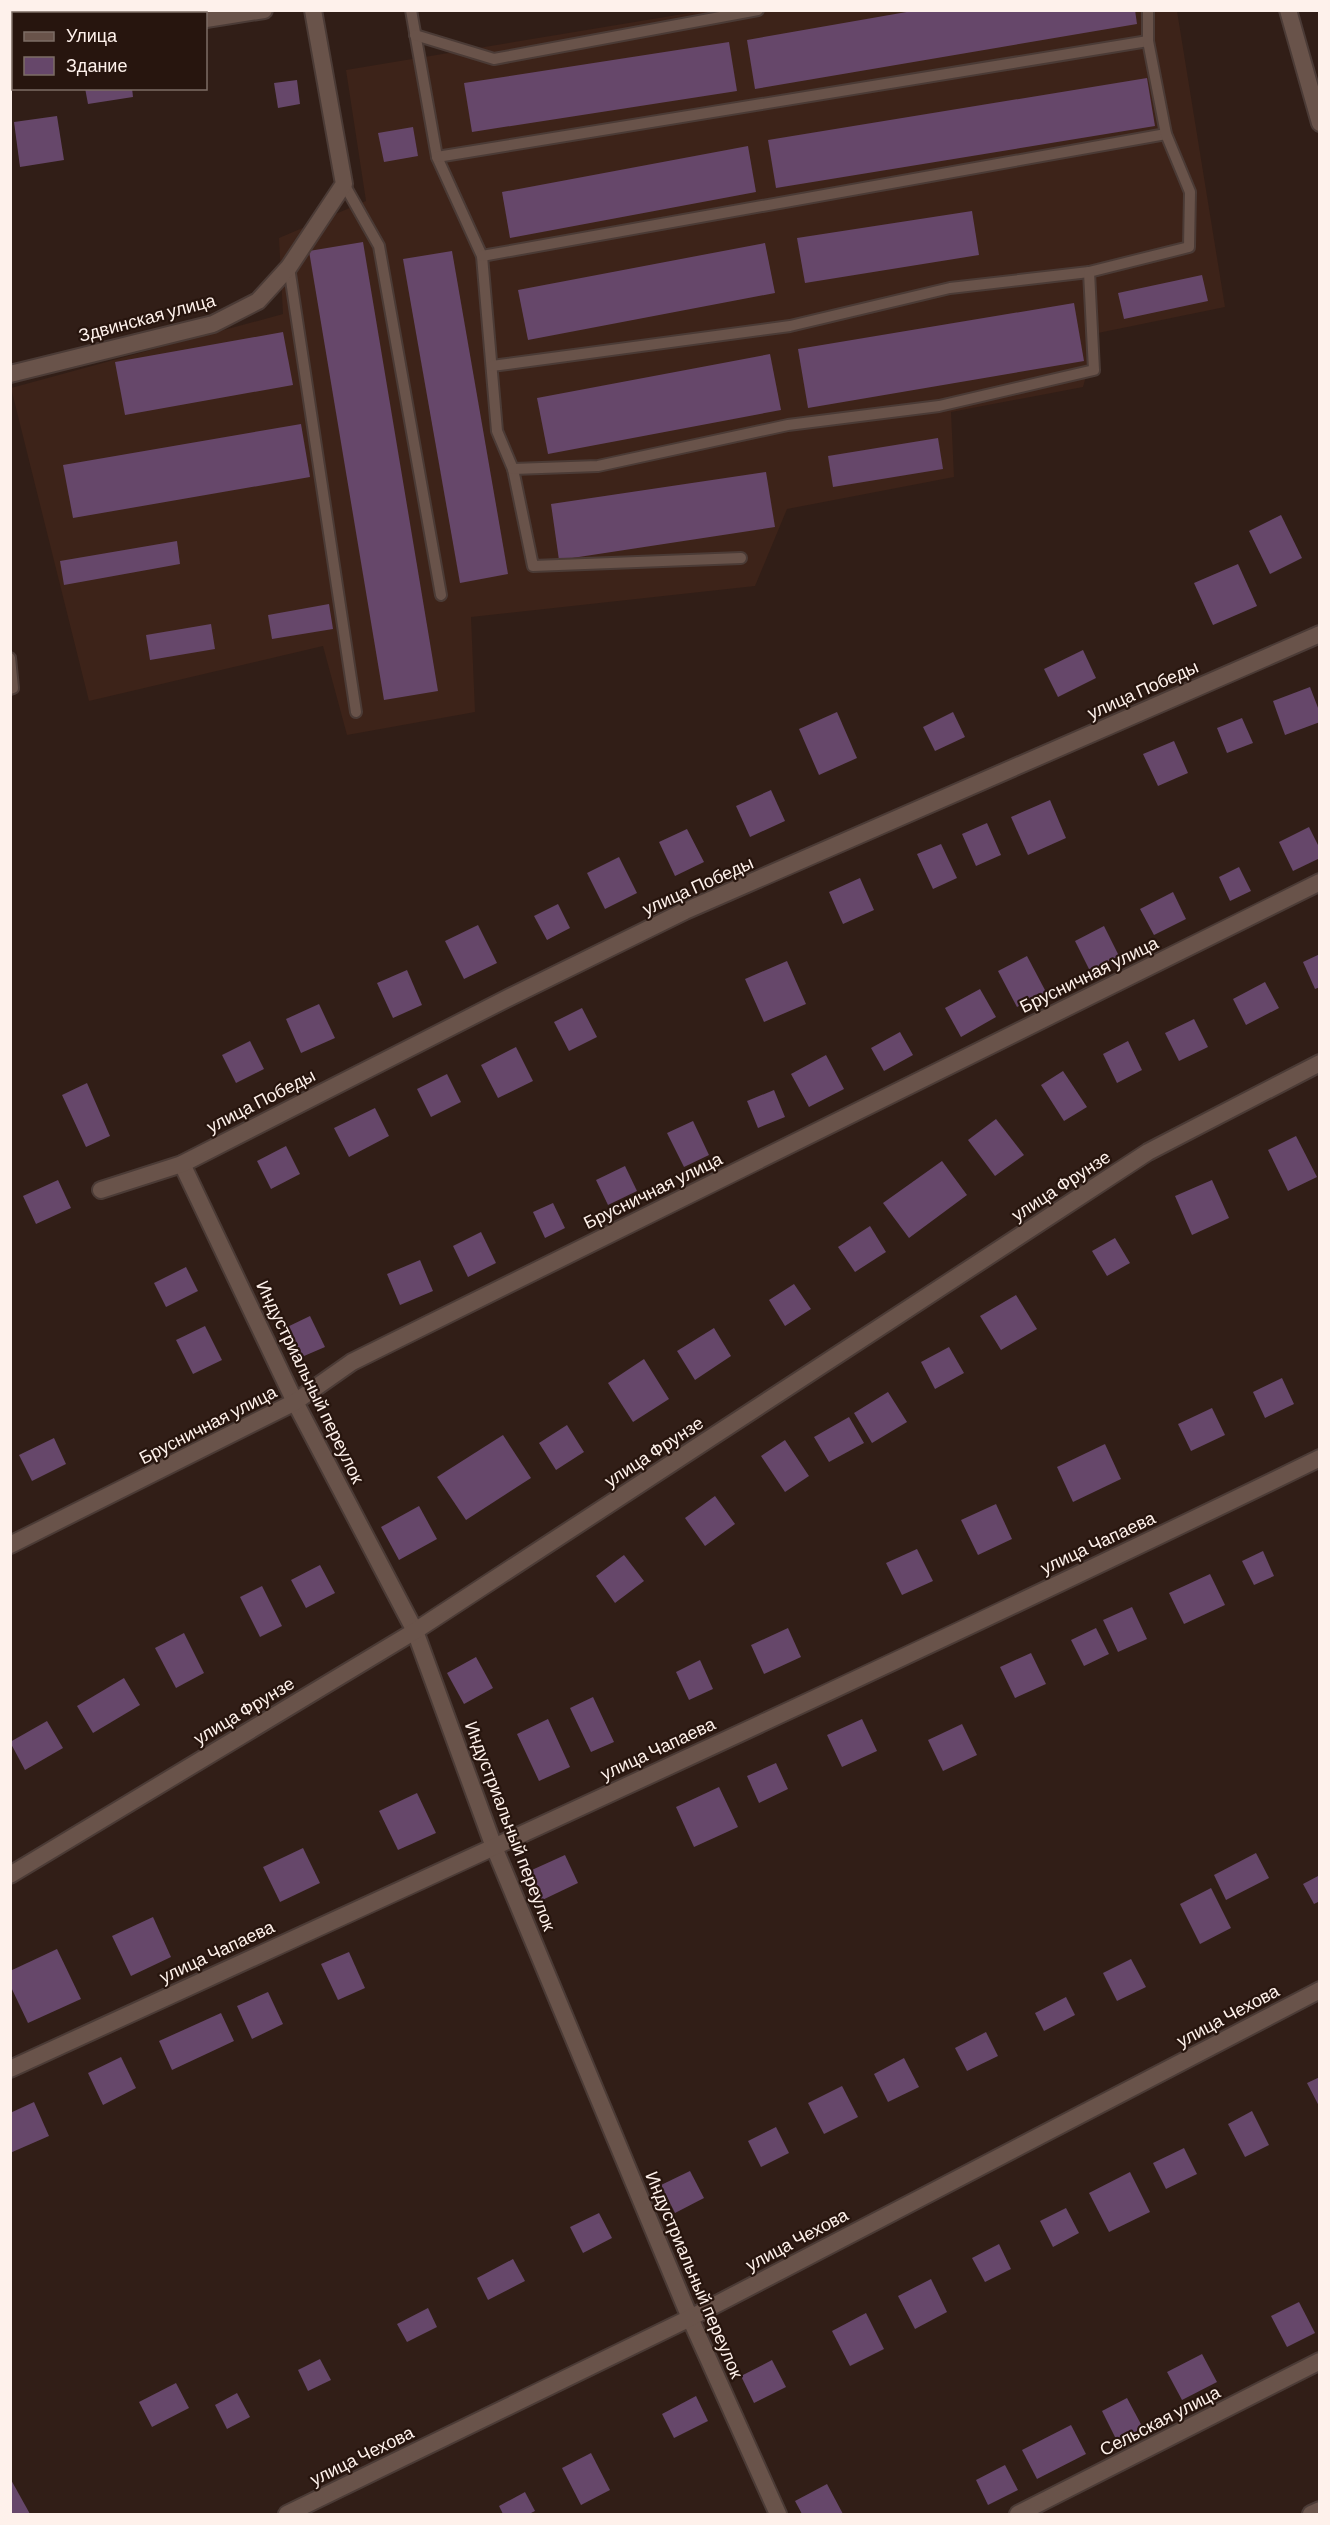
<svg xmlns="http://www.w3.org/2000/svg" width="1330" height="2525" viewBox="0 0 1330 2525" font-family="Barlow,sans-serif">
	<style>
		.built { fill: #3d2319 }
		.building { fill: #66476a }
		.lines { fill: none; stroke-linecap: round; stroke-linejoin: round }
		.service-casing { stroke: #4b3b36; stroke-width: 14 }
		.minor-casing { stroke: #4b3b36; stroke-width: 20 }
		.tertiary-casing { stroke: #4b3b36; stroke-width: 20 }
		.service { stroke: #69534a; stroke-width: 10 }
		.minor { stroke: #69534a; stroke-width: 16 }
		.tertiary { stroke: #69534a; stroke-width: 16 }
		.labels { text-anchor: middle; stroke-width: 4.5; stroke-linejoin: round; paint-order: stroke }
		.street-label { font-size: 18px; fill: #fef1eb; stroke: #27150e }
	</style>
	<rect width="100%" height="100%" fill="#311e17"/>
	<!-- built -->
	<path class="built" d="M701 11H1177L1225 307 1098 333 1083 387 951 412 954 477 787 509 755 586 471 617 475 712 347 735 323 646 89 701 11 388 283 314 279 238 366 201 346 70Z"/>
	<!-- building -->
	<g class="building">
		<path d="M918 10H1135L1137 24 755 89 747 40Z"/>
		<path d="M729 42 737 91 472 132 464 83Z"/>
		<path d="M1147 78 1155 126 776 188 768 140Z"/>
		<path d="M297 80 300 104 278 108 274 83Z"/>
		<path d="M85 88H132L133 97 88 104Z"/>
		<path d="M57 116 64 160 20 167 14 122Z"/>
		<path d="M413 127 418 156 384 162 378 133Z"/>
		<path d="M748 146 756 192 510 238 502 192Z"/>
		<path d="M972 211 979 255 805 283 797 238Z"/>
		<path d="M363 242 438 691 384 700 309 251Z"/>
		<path d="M765 243 775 293 528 340 518 290Z"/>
		<path d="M452 251 508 574 460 583 403 259Z"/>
		<path d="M1202 275 1208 301 1124 319 1118 293Z"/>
		<path d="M1074 303 1084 361 808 408 798 349Z"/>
		<path d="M283 332 293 385 125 415 115 362Z"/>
		<path d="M770 354 781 410 548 454 537 398Z"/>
		<path d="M301 424 310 477 73 518 63 465Z"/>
		<path d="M938 438 943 469 833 487 828 456Z"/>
		<path d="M766 472 775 527 559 560 551 504Z"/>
		<path d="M1281 515 1302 558 1270 574 1249 531Z"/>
		<path d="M177 541 180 564 64 585 60 561Z"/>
		<path d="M1238 564 1257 606 1213 625 1194 583Z"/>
		<path d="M329 604 333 629 272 639 268 615Z"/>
		<path d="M211 624 215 649 150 660 146 635Z"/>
		<path d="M1083 650 1096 678 1058 697 1044 669Z"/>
		<path d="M1310 687 1320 713V722L1285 735 1273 701Z"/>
		<path d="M837 712 857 758 819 775 799 729Z"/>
		<path d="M953 712 965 737 935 751 923 727Z"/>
		<path d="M1242 718 1253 743 1227 753 1217 728Z"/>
		<path d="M1174 741 1188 773 1158 786 1143 754Z"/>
		<path d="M771 790 785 821 750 837 736 806Z"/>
		<path d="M1050 800 1066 838 1028 855 1011 817Z"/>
		<path d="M987 823 1001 855 976 866 962 834Z"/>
		<path d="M1309 827 1320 849V858L1293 871 1279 842Z"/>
		<path d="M687 829 704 862 675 876 659 842Z"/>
		<path d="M941 844 957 878 933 889 917 854Z"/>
		<path d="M619 857 637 893 605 909 587 873Z"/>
		<path d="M1239 867 1251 891 1230 901 1219 877Z"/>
		<path d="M860 878 874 910 843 924 829 892Z"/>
		<path d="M1173 892 1186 919 1154 935 1140 909Z"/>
		<path d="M558 904 570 928 547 940 534 916Z"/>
		<path d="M478 925 497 963 464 979 445 941Z"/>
		<path d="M1104 926 1119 956 1090 971 1075 941Z"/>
		<path d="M1320 954V987L1315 989 1303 962Z"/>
		<path d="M1027 956 1046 992 1017 1007 998 971Z"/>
		<path d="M787 961 806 1004 764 1022 745 979Z"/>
		<path d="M407 970 422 1005 393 1018 377 983Z"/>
		<path d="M1265 982 1279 1008 1246 1025 1233 999Z"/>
		<path d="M980 989 996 1017 961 1037 945 1008Z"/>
		<path d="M319 1004 335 1038 301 1053 286 1019Z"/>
		<path d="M582 1008 597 1037 569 1051 554 1022Z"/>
		<path d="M1194 1019 1208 1047 1179 1061 1165 1033Z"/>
		<path d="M900 1032 913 1055 884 1071 871 1048Z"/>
		<path d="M250 1041 264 1069 236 1083 222 1055Z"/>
		<path d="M1128 1041 1142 1070 1117 1083 1103 1054Z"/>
		<path d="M516 1047 533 1081 498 1098 481 1065Z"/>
		<path d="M826 1055 844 1089 809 1107 791 1074Z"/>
		<path d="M1063 1071 1087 1107 1064 1121 1041 1085Z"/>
		<path d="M447 1074 461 1102 431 1117 417 1089Z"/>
		<path d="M87 1083 110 1136 86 1147 62 1095Z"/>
		<path d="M774 1090 785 1117 758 1128 747 1101Z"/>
		<path d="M375 1108 389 1136 349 1157 334 1128Z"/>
		<path d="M996 1119 1024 1155 995 1176 968 1140Z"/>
		<path d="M693 1121 709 1155 684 1167 667 1133Z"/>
		<path d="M1296 1136 1317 1177 1288 1191 1268 1150Z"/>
		<path d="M286 1146 300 1174 271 1189 257 1161Z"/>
		<path d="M942 1161 967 1195 909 1238 883 1203Z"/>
		<path d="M625 1166 637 1191 608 1205 596 1180Z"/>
		<path d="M58 1180 71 1208 36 1224 23 1196Z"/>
		<path d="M1212 1180 1229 1218 1192 1235 1175 1196Z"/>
		<path d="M553 1203 565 1228 545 1238 533 1212Z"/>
		<path d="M870 1226 886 1252 855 1272 838 1247Z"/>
		<path d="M481 1232 496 1263 468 1277 453 1246Z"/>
		<path d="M1115 1238 1130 1263 1107 1276 1092 1251Z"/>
		<path d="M420 1260 433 1291 400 1305 387 1274Z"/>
		<path d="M186 1267 198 1291 166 1307 154 1283Z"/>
		<path d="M794 1284 811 1309 785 1326 769 1300Z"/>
		<path d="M1016 1295 1037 1329 1001 1350 980 1316Z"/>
		<path d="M310 1316 325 1347 297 1359 283 1329Z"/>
		<path d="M205 1326 222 1360 193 1374 176 1340Z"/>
		<path d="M714 1328 731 1356 695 1380 677 1351Z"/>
		<path d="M949 1347 964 1373 935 1389 921 1362Z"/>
		<path d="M644 1359 669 1399 633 1422 608 1383Z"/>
		<path d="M1282 1378 1294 1404 1265 1418 1253 1392Z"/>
		<path d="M888 1392 907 1422 872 1443 854 1413Z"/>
		<path d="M1212 1408 1225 1435 1191 1451 1178 1424Z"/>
		<path d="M849 1417 864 1443 829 1462 814 1437Z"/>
		<path d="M567 1425 584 1452 556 1470 539 1443Z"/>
		<path d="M503 1435 531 1478 466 1520 437 1477Z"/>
		<path d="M54 1438 66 1464 32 1481 19 1455Z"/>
		<path d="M785 1440 809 1476 785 1492 761 1456Z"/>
		<path d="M1105 1444 1121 1479 1073 1502 1057 1467Z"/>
		<path d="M715 1496 735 1524 705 1546 685 1518Z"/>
		<path d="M996 1504 1012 1539 978 1555 961 1520Z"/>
		<path d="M419 1506 437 1539 399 1560 381 1527Z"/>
		<path d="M917 1549 933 1581 902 1595 886 1563Z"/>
		<path d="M1263 1551 1274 1576 1254 1585 1242 1561Z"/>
		<path d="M624 1555 644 1581 615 1603 596 1576Z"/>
		<path d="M320 1565 335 1593 306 1608 291 1580Z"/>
		<path d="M1210 1574 1225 1605 1184 1624 1169 1593Z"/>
		<path d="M262 1586 282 1626 260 1637 240 1597Z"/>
		<path d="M1132 1607 1147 1639 1118 1652 1103 1620Z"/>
		<path d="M788 1628 801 1657 764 1674 751 1645Z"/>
		<path d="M1096 1628 1109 1654 1084 1666 1071 1640Z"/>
		<path d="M184 1633 204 1673 176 1688 155 1648Z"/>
		<path d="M1031 1653 1046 1684 1015 1698 1000 1667Z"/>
		<path d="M476 1657 493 1688 464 1704 447 1673Z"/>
		<path d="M700 1660 713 1689 689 1700 676 1672Z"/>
		<path d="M124 1678 140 1705 93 1733 77 1706Z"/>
		<path d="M593 1697 614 1742 591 1752 570 1708Z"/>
		<path d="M548 1719 570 1767 539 1781 517 1734Z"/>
		<path d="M862 1719 877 1751 842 1767 827 1735Z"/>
		<path d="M47 1721 63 1748 25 1770 10 1742Z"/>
		<path d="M962 1724 977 1755 943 1771 928 1740Z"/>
		<path d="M776 1763 788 1789 759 1803 747 1776Z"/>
		<path d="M719 1787 738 1827 694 1847 676 1807Z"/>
		<path d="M417 1793 436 1833 398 1850 379 1811Z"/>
		<path d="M303 1848 320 1883 280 1902 263 1867Z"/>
		<path d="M1256 1853 1269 1878 1226 1900 1214 1875Z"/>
		<path d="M565 1855 578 1883 536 1903 523 1874Z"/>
		<path d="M1320 1875V1901L1314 1904 1303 1884Z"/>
		<path d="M1211 1888 1231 1928 1200 1944 1180 1904Z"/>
		<path d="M153 1917 171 1957 131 1976 112 1936Z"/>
		<path d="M57 1949 81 1999 28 2023 10 1985V1971Z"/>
		<path d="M349 1952 365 1988 338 2000 321 1964Z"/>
		<path d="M1131 1959 1146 1987 1117 2001 1103 1973Z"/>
		<path d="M268 1992 283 2024 252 2039 237 2006Z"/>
		<path d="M1066 1997 1075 2015 1044 2031 1035 2013Z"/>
		<path d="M221 2013 234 2041 172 2070 159 2041Z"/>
		<path d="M986 2032 998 2056 967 2071 955 2048Z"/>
		<path d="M121 2057 136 2088 103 2105 88 2073Z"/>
		<path d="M904 2058 919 2087 888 2102 874 2074Z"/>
		<path d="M1320 2077V2108L1307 2083Z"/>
		<path d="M842 2086 858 2117 824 2134 808 2103Z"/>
		<path d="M34 2102 49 2136 10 2153V2113Z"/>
		<path d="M1252 2111 1269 2145 1245 2157 1228 2124Z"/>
		<path d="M776 2127 789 2153 761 2167 748 2141Z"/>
		<path d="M1184 2148 1197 2174 1166 2189 1153 2163Z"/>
		<path d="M690 2171 704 2198 675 2213 661 2185Z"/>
		<path d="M1130 2172 1150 2212 1109 2232 1089 2193Z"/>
		<path d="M1066 2208 1079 2233 1053 2247 1040 2221Z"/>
		<path d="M599 2213 612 2238 583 2253 570 2227Z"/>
		<path d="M999 2244 1011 2269 985 2282 972 2258Z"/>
		<path d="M513 2259 525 2281 488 2300 477 2278Z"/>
		<path d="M931 2279 947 2312 915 2329 898 2296Z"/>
		<path d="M1299 2302 1315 2333 1287 2347 1271 2316Z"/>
		<path d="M428 2308 437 2327 407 2342 397 2324Z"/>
		<path d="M866 2313 884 2349 850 2366 832 2331Z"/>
		<path d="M1202 2354 1217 2382 1182 2400 1167 2372Z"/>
		<path d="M320 2359 331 2380 308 2391 298 2370Z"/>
		<path d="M772 2360 786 2387 754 2403 741 2376Z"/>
		<path d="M176 2383 189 2408 152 2427 139 2402Z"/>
		<path d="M237 2393 250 2417 227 2429 215 2405Z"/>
		<path d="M696 2396 708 2421 674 2438 662 2414Z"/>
		<path d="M1127 2398 1143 2428 1117 2441 1102 2411Z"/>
		<path d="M1071 2425 1086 2454 1037 2479 1022 2450Z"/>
		<path d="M591 2453 610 2490 581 2505 562 2468Z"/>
		<path d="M1005 2465 1018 2490 988 2505 976 2480Z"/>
		<path d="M10 2478 30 2514H10Z"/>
		<path d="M827 2484 843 2514H802L795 2501Z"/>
		<path d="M525 2492 535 2511 529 2514H503L499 2506Z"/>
	</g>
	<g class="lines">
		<defs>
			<g id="service">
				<path d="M411 10 437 157 482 256 497 431 513 469 533 566 741 558"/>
				<path d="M415 35 494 59 758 10"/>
				<path d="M437 157 1148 41"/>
				<path d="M344 184 379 246 441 595"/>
				<path d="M482 256 1166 134"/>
				<path d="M289 267 356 712"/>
				<path d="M492 366 790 326 950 288 1089 272 1189 247 1190 192 1166 134 1148 41V10"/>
				<path d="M513 469 598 466 788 425 939 406 1094 370 1089 272"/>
				<path d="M10 658 13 688 10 689"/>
			</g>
			<g id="minor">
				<path d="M206 19 264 10"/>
				<path d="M10 47 14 46"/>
				<path d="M10 374 213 324 258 301 289 267 344 184 313 10"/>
				<path d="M182 1164 295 1402 415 1631 494 1847 690 2318 778 2514"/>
				<path d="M101 1190 182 1164 510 997 685 911 1320 634"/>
				<path d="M10 1545 295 1402 352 1362 1320 882"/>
				<path d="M10 1875 415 1631 1148 1152 1320 1063"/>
				<path d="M10 2069C448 1868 887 1669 1320 1458"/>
				<path d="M287 2514 690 2318 1320 1990"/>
				<path d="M1018 2514 1320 2361"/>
				<path d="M1311 2514 1320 2510"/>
			</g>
			<path id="tertiary" d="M1288 10 1320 123"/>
		</defs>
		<!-- service casing -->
		<use href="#service" class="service-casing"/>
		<!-- minor casing -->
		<use href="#minor" class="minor-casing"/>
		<!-- tertiary casing -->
		<use href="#tertiary" class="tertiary-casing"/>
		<!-- service -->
		<use href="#service" class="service"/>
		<!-- minor -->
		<use href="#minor" class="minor"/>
		<!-- tertiary -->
		<use href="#tertiary" class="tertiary"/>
	</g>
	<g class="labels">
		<!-- street labels -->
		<g class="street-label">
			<text transform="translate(147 318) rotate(-15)" y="6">Здвинская улица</text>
			<text transform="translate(1143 690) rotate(-24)" y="6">улица Победы</text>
			<text transform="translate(698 886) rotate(-24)" y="6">улица Победы</text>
			<text transform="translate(1089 975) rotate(-26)" y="6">Брусничная улица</text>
			<text transform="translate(261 1101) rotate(-27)" y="6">улица Победы</text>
			<text transform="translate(1061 1186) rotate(-33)" y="6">улица Фрунзе</text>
			<text transform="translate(653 1191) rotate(-26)" y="6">Брусничная улица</text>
			<text transform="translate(310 1382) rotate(64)" y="6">Индустриальный переулок</text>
			<text transform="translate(208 1425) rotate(-27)" y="6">Брусничная улица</text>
			<text transform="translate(654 1452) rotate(-33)" y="6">улица Фрунзе</text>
			<text transform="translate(1098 1543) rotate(-25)" y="6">улица Чапаева</text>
			<text transform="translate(244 1711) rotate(-31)" y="6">улица Фрунзе</text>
			<text transform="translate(658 1749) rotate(-25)" y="6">улица Чапаева</text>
			<text transform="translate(510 1826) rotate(69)" y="6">Индустриальный переулок</text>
			<text transform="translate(217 1952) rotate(-25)" y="6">улица Чапаева</text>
			<text transform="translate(1228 2016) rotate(-28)" y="6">улица Чехова</text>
			<text transform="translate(797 2240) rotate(-28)" y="6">улица Чехова</text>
			<text transform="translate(694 2275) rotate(67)" y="6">Индустриальный переулок</text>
			<text transform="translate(1160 2421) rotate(-27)" y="6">Сельская улица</text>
			<text transform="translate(362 2456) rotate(-26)" y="6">улица Чехова</text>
		</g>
	</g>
	<!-- border -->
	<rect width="1330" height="2525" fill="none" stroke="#fef1eb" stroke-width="24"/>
	<!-- legend -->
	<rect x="12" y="12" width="195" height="78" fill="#27150e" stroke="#7d6d66" stroke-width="1.5"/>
	<rect x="24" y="32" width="30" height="9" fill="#69534a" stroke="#7d6d66" stroke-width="1.5"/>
	<text x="66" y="42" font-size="18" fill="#fef1eb">Улица</text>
	<rect x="24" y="57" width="30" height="18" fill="#66476a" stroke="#7d6d66" stroke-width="1.5"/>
	<text x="66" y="72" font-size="18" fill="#fef1eb">Здание</text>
</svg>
